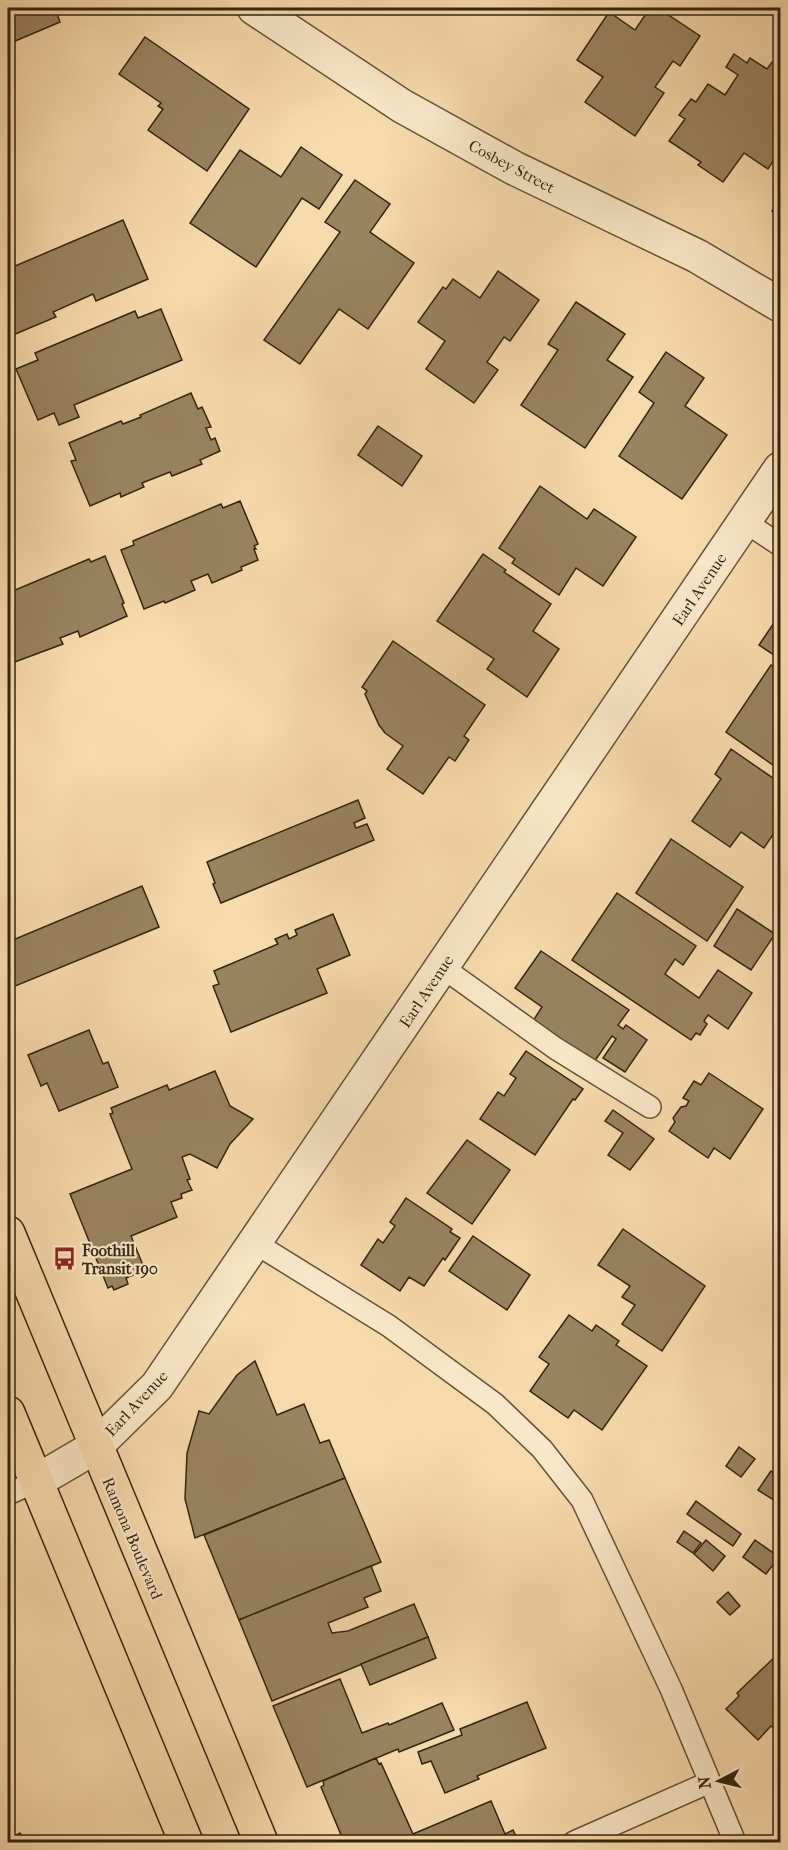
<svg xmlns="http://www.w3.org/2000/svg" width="788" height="1850" viewBox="0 0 788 1850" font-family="'IM FELL French Canon',serif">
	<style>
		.building { fill: #998361; stroke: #342510; stroke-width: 1.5 }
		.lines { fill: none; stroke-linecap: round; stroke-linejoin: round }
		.service-casing { stroke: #655237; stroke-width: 24 }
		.minor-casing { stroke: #655237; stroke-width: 36 }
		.primary-casing { stroke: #342510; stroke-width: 36 }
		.service { stroke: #fae7c9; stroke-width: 21 }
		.minor { stroke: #fae7c9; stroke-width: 33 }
		.primary { stroke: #f7daac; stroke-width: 33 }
		.labels { text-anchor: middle; stroke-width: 4.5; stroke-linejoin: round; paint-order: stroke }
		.street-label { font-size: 16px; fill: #342510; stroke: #fae7c9 }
		.poi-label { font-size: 16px; font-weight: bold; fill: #342510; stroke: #fae7c9; text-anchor: start }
	</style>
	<rect width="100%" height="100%" fill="#f7daac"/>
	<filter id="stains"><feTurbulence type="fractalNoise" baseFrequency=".00333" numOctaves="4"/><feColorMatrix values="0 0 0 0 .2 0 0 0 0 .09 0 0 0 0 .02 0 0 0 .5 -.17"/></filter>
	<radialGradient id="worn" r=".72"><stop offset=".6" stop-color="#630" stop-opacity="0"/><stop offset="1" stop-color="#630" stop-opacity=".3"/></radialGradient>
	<!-- building -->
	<g class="building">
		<path d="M8 8H55L60 22 8 44Z"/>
		<path d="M650 8H658L700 36 680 66 673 61 655 87 664 93 635 136 585 102 603 77 577 60 609 12 635 30Z"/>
		<path d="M145 37 249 109 207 171 148 130 163 109 158 106 161 103 119 74Z"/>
		<path d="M734 54 747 63 750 58 767 69 772 62 780 63V150L768 169 744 153 723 182 698 165 701 162 669 141 685 119 679 115 691 99 696 102 708 84 725 95 738 75 726 67Z"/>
		<path d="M301 147 342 175 319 209 302 198 256 267 190 223 240 150 281 177Z"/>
		<path d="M355 180 390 204 370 232 414 263 368 329 339 309 300 364 264 340 340 232 325 222Z"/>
		<path d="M780 199V217L772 211Z"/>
		<path d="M123 220 148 279 96 301 93 294 53 312 56 317 8 337V269Z"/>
		<path d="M498 271 539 300 510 341 504 337 487 362 498 370 474 403 426 369 445 341 418 322 443 287 446 289 453 279 480 298Z"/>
		<path d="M576 302 625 334 607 360 633 377 585 448 521 405 558 350 548 344Z"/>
		<path d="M161 309 182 360 74 405 79 417 59 425 54 413 38 420 16 369 38 360 35 353 135 311 138 318Z"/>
		<path d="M666 352 704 378 685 406 727 435 682 499 619 456 654 403 639 392Z"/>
		<path d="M191 393 198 409 202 407 211 427 206 428 211 440 215 438 220 451 200 460 202 464 172 476 170 472 142 483 144 487 121 497 120 493 90 506 71 461 76 460 69 443 121 421 123 424 141 417 140 415Z"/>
		<path d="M378 426 422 456 402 486 358 455Z"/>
		<path d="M540 486 587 519 594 509 636 537 603 586 576 568 559 595 512 563 515 559 499 548Z"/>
		<path d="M240 501 258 544 254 546 256 549H254L258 560 241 567 242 570 212 583 208 574 191 581 195 590 165 603 164 601 144 609 121 550 134 545 133 541 221 504 223 508Z"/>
		<path d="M483 554 506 570 504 572 551 604 533 631 559 649 527 697 487 669 494 659 437 621Z"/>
		<path d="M105 556 124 603 122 604 127 616 80 637 78 631 60 638 63 644 12 663 8 651V593L89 559 91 562Z"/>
		<path d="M780 614V659L759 645Z"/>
		<path d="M393 641 485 705 464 736 469 740 455 761 449 757 423 794 387 769 403 746 385 733 379 725 365 694 367 691 362 687Z"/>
		<path d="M771 665 780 672V770L726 732Z"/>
		<path d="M731 749 780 783V824L764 848 741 832 730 847 692 821 721 779 715 774Z"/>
		<path d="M358 800 365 818 354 823 356 828 367 824 374 840 221 903 213 884 215 883 207 862Z"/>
		<path d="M671 839 743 887 707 941 636 893Z"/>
		<path d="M142 886 159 927 8 989V942Z"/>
		<path d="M617 893 696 946 683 965 675 959 665 974 699 998 718 970 752 993 728 1029 708 1015 704 1021 707 1024 700 1035 696 1033 691 1040 572 960Z"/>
		<path d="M737 909 775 934 751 970 714 946Z"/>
		<path d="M333 914 350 955 317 969 327 993 231 1032 213 986 219 984 214 971 278 944 275 939 287 934 289 939 297 935 295 930Z"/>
		<path d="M541 951 629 1010 618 1025 623 1029 626 1025 647 1040 625 1072 603 1058 616 1039 612 1036 592 1065 531 1024 542 1007 515 988Z"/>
		<path d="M89 1030 103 1064 108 1062 118 1087 59 1111 47 1083 41 1086 28 1055Z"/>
		<path d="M526 1051 583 1089 575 1100 573 1099 535 1155 480 1119 498 1092 504 1096 516 1078 510 1074Z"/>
		<path d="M215 1071 230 1106 253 1119 230 1144 217 1168 190 1154 182 1157 190 1179 187 1180 192 1190 181 1194 182 1198 171 1202 177 1217 131 1236 145 1270 126 1278 128 1284 114 1290 112 1286 108 1288 70 1194 132 1169 110 1114 113 1113 111 1108 167 1085 169 1090Z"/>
		<path d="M709 1073 763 1109 730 1159 714 1148 708 1158 669 1131 675 1122 673 1118 681 1107 686 1106 689 1101 683 1098 694 1081 701 1085Z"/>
		<path d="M613 1110 654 1139 630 1170 608 1155 623 1133 605 1121Z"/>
		<path d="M467 1140 510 1170 472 1224 427 1193Z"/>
		<path d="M406 1198 452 1229 450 1232 460 1238 445 1260 443 1258 424 1286 409 1277 400 1291 361 1265 378 1239 383 1243 395 1226 390 1222Z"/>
		<path d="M623 1229 705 1286 662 1351 622 1324 635 1305 622 1297 630 1286 598 1265Z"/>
		<path d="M473 1236 530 1275 507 1310 449 1271Z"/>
		<path d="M569 1315 592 1331 596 1325 619 1341 616 1345 647 1366 602 1430 574 1410 568 1418 530 1391 549 1364 539 1357Z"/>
		<path d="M255 1361 277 1415 304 1404 320 1443 329 1440 345 1478 195 1538 185 1499 187 1453 199 1411 209 1414 237 1375Z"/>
		<path d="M739 1447 755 1459 741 1477 726 1466Z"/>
		<path d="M771 1471 780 1477V1504L758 1490Z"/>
		<path d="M345 1478 381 1562 239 1620 204 1535Z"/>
		<path d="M696 1501 741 1534 733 1546 687 1514Z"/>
		<path d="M684 1531 701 1543 693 1553 677 1542Z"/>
		<path d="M706 1540 725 1556 713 1571 694 1554Z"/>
		<path d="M755 1540 779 1557 766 1574 743 1557Z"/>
		<path d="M371 1566 381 1591 364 1598 368 1607 328 1623 332 1633 348 1631 414 1604 428 1637 272 1701 239 1620Z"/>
		<path d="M728 1592 740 1606 730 1615 717 1602Z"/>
		<path d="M428 1637 436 1658 370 1685 361 1664Z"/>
		<path d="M780 1652V1725L776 1730 771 1726 758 1740 726 1709 739 1696 737 1693Z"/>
		<path d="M340 1679 362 1733 388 1723 389 1725 442 1703 454 1730 399 1752 398 1749 307 1787 273 1706Z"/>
		<path d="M527 1702 546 1748 477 1776 479 1779 445 1793 431 1761 422 1764 418 1752 462 1735 460 1729Z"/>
		<path d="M376 1758 379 1764 381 1763 413 1834 491 1801 505 1834 513 1830 519 1842H344L321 1787 324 1785 323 1781Z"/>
		<path d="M20 1833 24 1842H8V1839Z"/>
	</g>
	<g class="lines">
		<defs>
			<g id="service">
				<path d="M745 522 780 545"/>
				<path d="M442 967 555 1048 650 1107"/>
				<path d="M255 1243 389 1326 495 1404 542 1449 582 1500 671 1689 735 1842"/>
				<path d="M8 1494 37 1481"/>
				<path d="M574 1842 710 1782"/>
			</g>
			<g id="minor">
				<path d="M254 8 402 106 514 168 697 256 780 305"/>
				<path d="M37 1481 95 1447 157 1386 780 469"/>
			</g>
			<g id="primary">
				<path d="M8 1233 261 1842"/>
				<path d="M8 1413 186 1842"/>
			</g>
		</defs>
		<!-- service casing -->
		<use href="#service" class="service-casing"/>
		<!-- minor casing -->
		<use href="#minor" class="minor-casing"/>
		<!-- primary casing -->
		<use href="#primary" class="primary-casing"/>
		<!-- service -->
		<use href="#service" class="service"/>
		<!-- minor -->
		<use href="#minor" class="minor"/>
		<!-- primary -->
		<use href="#primary" class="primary"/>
	</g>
	<!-- icons -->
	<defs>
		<symbol id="bus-bare" viewBox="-9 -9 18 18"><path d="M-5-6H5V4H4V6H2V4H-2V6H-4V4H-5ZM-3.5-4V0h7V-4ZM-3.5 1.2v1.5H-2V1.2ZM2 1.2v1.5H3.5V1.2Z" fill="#8f2418" stroke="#fae7c9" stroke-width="2.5" paint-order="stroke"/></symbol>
	</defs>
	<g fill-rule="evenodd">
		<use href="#bus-bare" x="48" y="1242" width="33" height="33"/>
	</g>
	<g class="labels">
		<!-- street labels -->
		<g class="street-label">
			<text transform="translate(512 166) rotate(28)" y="6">Cosbey Street</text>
			<text transform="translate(699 589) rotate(-56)" y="6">Earl Avenue</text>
			<text transform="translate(426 991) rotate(-56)" y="6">Earl Avenue</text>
			<text transform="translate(136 1403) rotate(-47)" y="6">Earl Avenue</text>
			<text transform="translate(133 1538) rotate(67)" y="6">Ramona Boulevard</text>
		</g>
		<!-- poi labels -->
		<g class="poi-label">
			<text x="82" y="1256">Foothill<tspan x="82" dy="18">Transit 190</tspan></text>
		</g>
	</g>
	<!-- margin -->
	<rect width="788" height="1850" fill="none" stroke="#f7daac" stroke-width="30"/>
	<rect x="9" y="9" width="770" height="1832" fill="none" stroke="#342510" stroke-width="3"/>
	<rect x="15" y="15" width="758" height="1820" fill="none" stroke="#342510" stroke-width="1.5"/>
	<!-- north arrow -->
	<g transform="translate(719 1781) rotate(263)" stroke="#fae7c9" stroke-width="4.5" paint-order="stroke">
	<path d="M0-4.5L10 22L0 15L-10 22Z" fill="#342510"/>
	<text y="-9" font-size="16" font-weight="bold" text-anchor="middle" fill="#342510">N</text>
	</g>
	<rect width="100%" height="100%" filter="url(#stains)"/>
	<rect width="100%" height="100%" fill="url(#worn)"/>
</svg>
